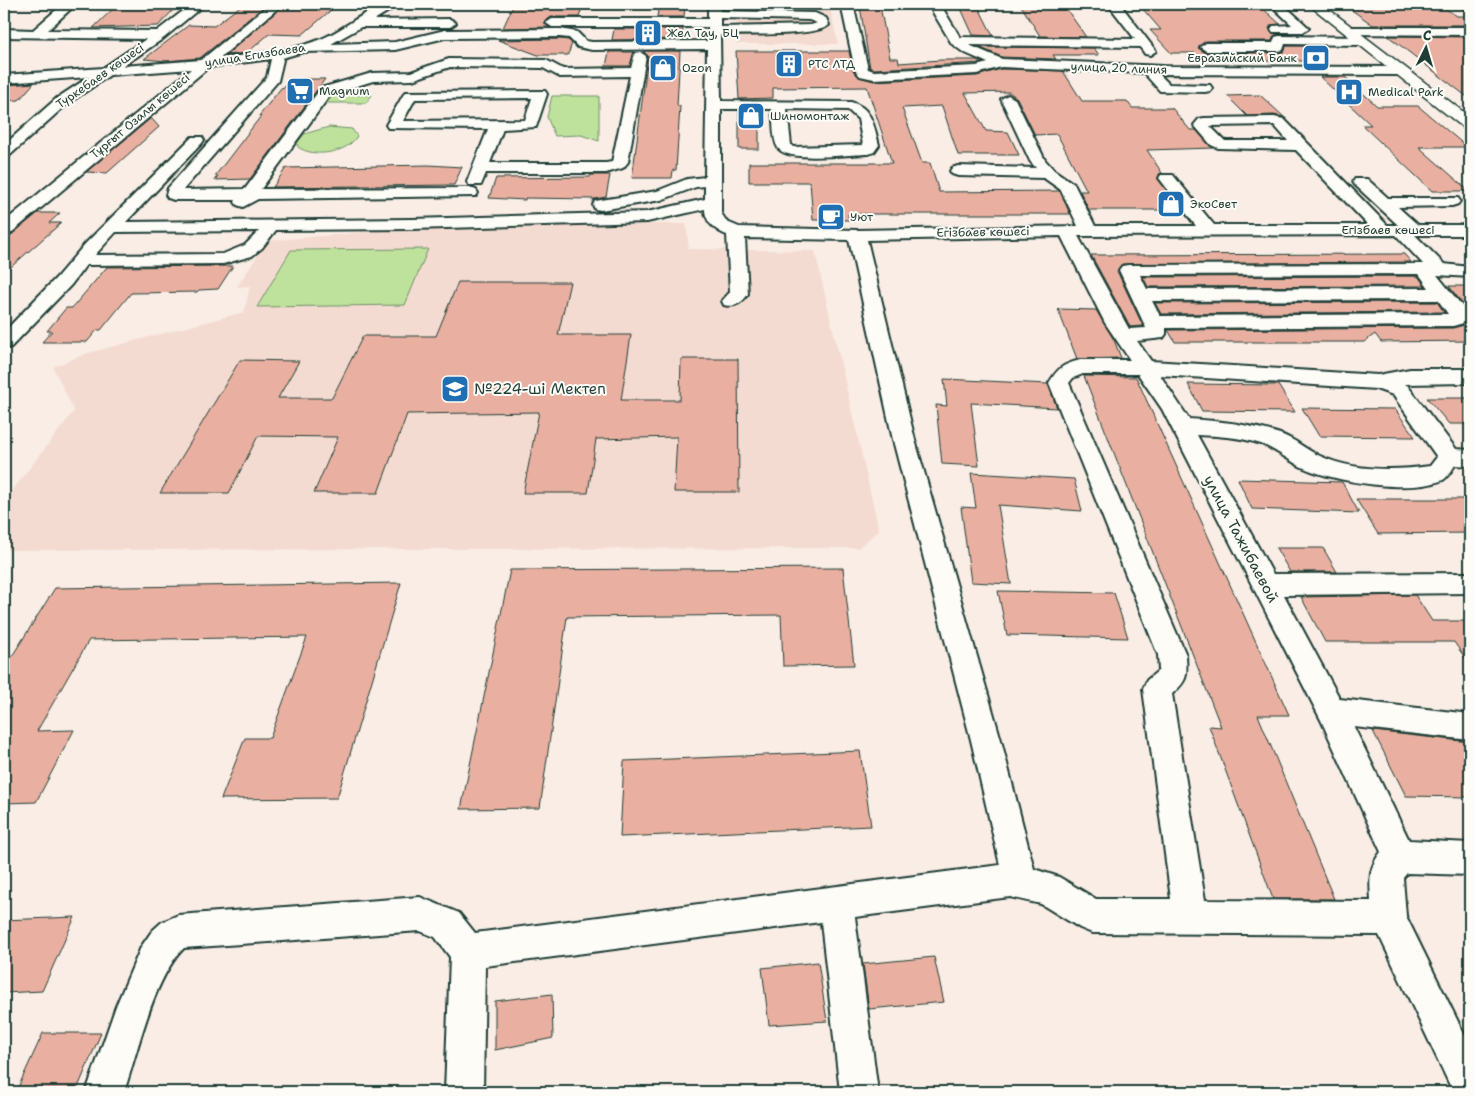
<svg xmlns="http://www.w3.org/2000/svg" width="1474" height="1096" viewBox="0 0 1474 1096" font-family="'Shantell Sans',sans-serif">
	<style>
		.built { fill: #f4dbd1 }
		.green { fill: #bee29c; stroke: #6e9068 }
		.building { fill: #e9b0a1; stroke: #1f3d34 }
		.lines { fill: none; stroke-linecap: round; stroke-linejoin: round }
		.minor-casing { stroke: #1f3d34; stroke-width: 4 }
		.major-casing { stroke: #1f3d34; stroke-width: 3 }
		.minor { fill: #fdfcf7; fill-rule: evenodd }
		.major { fill: #fdfcf7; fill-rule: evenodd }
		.labels { text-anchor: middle; stroke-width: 4; stroke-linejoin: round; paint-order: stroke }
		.far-poi-label { font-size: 12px; fill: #1f3d34; stroke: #fdfcf7; text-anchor: start }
		.far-street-label { font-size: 12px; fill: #1f3d34; stroke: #fdfcf7 }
		.poi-label { font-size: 15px; fill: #1f3d34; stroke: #fdfcf7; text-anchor: start }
		.street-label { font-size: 15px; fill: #1f3d34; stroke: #fdfcf7 }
	</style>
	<rect width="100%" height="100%" fill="#f9ede6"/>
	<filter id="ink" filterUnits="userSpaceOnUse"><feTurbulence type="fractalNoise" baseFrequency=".02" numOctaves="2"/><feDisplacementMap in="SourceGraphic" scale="10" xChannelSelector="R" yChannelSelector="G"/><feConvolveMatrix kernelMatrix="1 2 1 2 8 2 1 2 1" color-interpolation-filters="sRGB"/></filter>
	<g filter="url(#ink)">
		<!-- built -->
		<g class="built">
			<path d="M736 4H829L838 44H737Z"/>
			<path d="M451 224H686L689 249 815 251 879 530 858 548 4 550V501L74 411 53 367 88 353 244 312 250 286 237 287 267 241Z"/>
		</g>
		<!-- green -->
		<g class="green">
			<path d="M329 94 372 95 366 103H323Z"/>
			<path d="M552 96H599V141L581 135 555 136 547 117Z"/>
			<path d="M329 127 352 129 357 136C347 154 313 158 298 147L297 143 304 134Z"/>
			<path d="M428 249 405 305 257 307 291 250Z"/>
		</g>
		<!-- building -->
		<g class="building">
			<path d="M118 4H179L158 26 93 28Z"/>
			<path d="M243 4H267L200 58 166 61 144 59 189 25 214 26Z"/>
			<path d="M285 4H338L302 35 269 34 247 53 226 55Z"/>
			<path d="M659 4H685L684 17H657Z"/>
			<path d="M959 4H977L993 36 973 35Z"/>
			<path d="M1020 4H1063L1086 37 1040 36Z"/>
			<path d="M1343 4H1438L1457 16H1470V25H1373Z"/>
			<path d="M583 5 579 17H551L544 22 549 27 503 28 513 6Z"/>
			<path d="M860 6H880L890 58H898L899 63 941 60H977L982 63 874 69 870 68Z"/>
			<path d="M1151 6H1260L1280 24 1271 25 1269 28 1271 33 1292 34 1275 35 1272 41H1206L1198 48 1206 53H1279L1285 51 1286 46H1305L1321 61H1203L1195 53H1171L1150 30H1161L1142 8H1153Z"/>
			<path d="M614 29H683L682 39 612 40Z"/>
			<path d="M1388 36 1470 37V99L1440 76Z"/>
			<path d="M560 39 568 40 572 43 568 55H538L498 40Z"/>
			<path d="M979 47 1094 48 1099 55H1053L1056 59 1002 57Z"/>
			<path d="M643 51H680L677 106H680L676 170H673L672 178H632L648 56Z"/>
			<path d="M736 51H849L853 70 859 77 874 81 977 76 1001 69 1063 71 1082 101H1127L1132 108H1172L1190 130H1196L1210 146 1214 148 1147 150 1162 173 1159 174 1158 179 1181 210H1089L1080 191H1087L1057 134 1035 135 1017 98 1009 92 965 93 986 131 1008 132 1019 155H958L942 106 902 108 922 163H930L939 192 1060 191 1070 214H848L849 220H813L810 182H749V163H892L867 87 773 88V98L739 99Z"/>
			<path d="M609 52H634L630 66H606Z"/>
			<path d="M1320 77H1345L1377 106H1418L1467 147H1419L1469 191H1432L1362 125H1371Z"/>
			<path d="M292 79H325L250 179 214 180 218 176H215L261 116H259L281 88 287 86Z"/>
			<path d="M34 83 19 100 4 101V89L8 85Z"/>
			<path d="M1260 95 1284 117 1274 115 1247 116 1227 96Z"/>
			<path d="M739 111H764L765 124H759V149H739Z"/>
			<path d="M151 118 159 127 107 173 86 172Z"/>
			<path d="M428 165 462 167 454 185 273 187 286 168Z"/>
			<path d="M591 175H610L606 197 595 199 525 198V200L489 198 496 178 590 177Z"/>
			<path d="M38 213H60L49 223H61L4 273V237L11 235Z"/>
			<path d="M1404 254 1411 262 1122 264 1117 271 1143 326 1130 327 1091 255Z"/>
			<path d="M233 266 218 289 199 290 197 292 131 293 101 330H97L87 342H42L52 331H47L66 308H72L107 267Z"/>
			<path d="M1418 276 1425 286 1148 287 1143 277Z"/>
			<path d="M458 282H570L558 335H631L621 400H680L681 359H738L739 492H674L677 437 596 439 588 493H523L539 412 407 414 378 493H314L338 437 258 436 229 493H160L240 360 299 361 278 398H332L363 336H436Z"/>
			<path d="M1449 286H1470V314L1468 311Z"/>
			<path d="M1437 302 1444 312 1161 314 1155 303Z"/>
			<path d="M1058 309 1096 310 1114 340 1121 358 1077 359Z"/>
			<path d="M1470 321V341L1381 342 1375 334 1364 342H1175L1168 330 1453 328 1468 324Z"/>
			<path d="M1084 376 1136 377 1289 715H1258L1334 899H1273L1209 726 1221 727Z"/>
			<path d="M944 379 1048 384 1057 408 971 403 979 466 942 464 936 405 947 406Z"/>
			<path d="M1188 384 1278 385 1295 412 1202 411Z"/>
			<path d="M1427 398H1470V424H1449Z"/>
			<path d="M1302 408 1395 409 1415 437 1319 436Z"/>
			<path d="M971 473 1074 479 1082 511 998 505 1011 584 971 582 961 507 976 508Z"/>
			<path d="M1238 479 1342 482 1359 513 1252 509Z"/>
			<path d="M1356 499H1470V533L1378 534Z"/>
			<path d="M1276 548H1323L1337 572H1290Z"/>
			<path d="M843 568 854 665 783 666 781 615 567 617 540 808 461 809 510 570Z"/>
			<path d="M401 583 337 798 221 799 245 738H270L307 637 89 640 37 731 74 730 36 802 4 803V669L55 588Z"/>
			<path d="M998 591 1114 593 1128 638 1007 635Z"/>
			<path d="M1415 595 1432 621H1470V665L1454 642H1325L1301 597Z"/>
			<path d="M1373 731 1470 742V797L1406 796Z"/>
			<path d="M860 751 871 826 620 837 624 761Z"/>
			<path d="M75 917 42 991 4 993V920Z"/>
			<path d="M934 957 944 1002 869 1009 863 964Z"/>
			<path d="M818 962 827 1021 769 1025 762 968Z"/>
			<path d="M552 994 553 1038 495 1050V1001Z"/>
			<path d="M43 1033H101L76 1092H16Z"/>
		</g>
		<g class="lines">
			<defs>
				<g id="minor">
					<path d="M63 4H76L48 30 157 31 192 4H205L164 38 123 66 201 60 270 4H283L220 58C253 54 289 52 321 39 347 29 371 2 400 4L374 20 450 19 456 23 450 27H361L331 44 395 42 445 30 560 29 577 32 586 41 592 42 708 41V27H552L546 23 552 19H708V4H720V11L815 13 826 18 829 25C818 37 740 34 720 35L721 101 851 102C872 108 874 126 879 145L874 152 869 154C851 154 787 163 778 148 772 139 774 120 772 109H721V213L727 222 739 227 857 230 1078 226 1061 190 1044 178 958 176 952 174 950 171 952 168 958 166 1036 168 1030 161 1001 99 1008 95 1015 99 1045 160 1054 170 1074 184 1095 226H1196L1159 178 1161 175H1173L1214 225H1368L1296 150 1218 148 1211 145 1194 125 1199 119 1204 118 1274 117 1284 119 1387 225H1398L1355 185 1353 182 1355 179H1367L1388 198H1458L1460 201 1458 204 1452 206 1398 207 1418 225H1470V235H1415L1444 264 1470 267V277L1437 275 1467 312 1470 318 1467 322 1453 326 1166 328V334L1163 338 1137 341 1151 361 1378 375 1410 369H1470V383L1404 384 1407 385 1456 449 1470 450V466L1455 465C1452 470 1448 477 1443 480 1410 494 1336 482 1304 468 1289 461 1277 450 1261 444 1240 437 1219 436 1197 435L1273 574 1470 573V593L1284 595 1340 699 1470 714V740L1354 727 1409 840 1470 843V875L1407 873 1403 878 1406 916 1470 1046V1092H1453L1379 935 1092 933 1080 928 1041 904 1010 897 855 917 878 1092H840L821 922 485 966 483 1092H445L450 957 435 937 420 931 184 948C153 978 138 1051 124 1092H86L116 1006 141 947 152 931 162 922 178 915 420 897 459 913 475 933 1000 865 971 740 893 440 849 240 745 238 748 294C742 303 735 308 724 305L722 301 730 292 727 235C716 231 705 222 705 209L647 222 412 229 276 230 262 248 252 256 223 264 86 265 71 285 11 347 4 349V332L57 277 85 244 192 137H202L204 140 202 143 126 222 412 219 647 212 705 199V186L696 187 661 200 601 210 595 209 593 205 595 201 657 191 687 179 705 177 707 49 592 50 578 47 569 38 560 37 445 38 395 50 303 52 282 58 283 60 278 81 183 190 245 189 321 88 372 73 411 72 449 59 546 60 563 69 631 68 635 53 640 52 646 56 628 162 623 168 606 173H486L481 185H469L467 182 488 129 388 128 386 125 405 92 545 91 547 94 536 127 503 129 490 163H606L612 162 630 76 560 77 543 68 450 67 412 80 373 81 331 94 261 189 470 188 476 190 478 193 476 196 258 199 243 207 237 205 235 202 236 200H174L168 198 166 195 168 188 267 77 271 59 209 67 10 234 4 235V222L191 69 110 75 67 104 9 156 4 158V145L57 98 89 77 4 83V75L103 68 146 39 4 37V29L33 30ZM720 18 809 20 817 23 811 25 720 27ZM532 98 525 120 403 121 415 99ZM787 109 848 110 858 119 863 145 793 147 791 145ZM1274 125 1288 141H1225L1210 126ZM259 231 245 245 223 254 95 255 116 232ZM1396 235 1423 264 1128 265 1122 266 1119 270 1146 328 1129 329 1078 236ZM1061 236 1105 323 1130 360H1080C1062 365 1058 368 1049 383L1158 655 1159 670 1147 680 1143 689 1171 899H1096L1059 877 1034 869 1001 740 915 440 867 240ZM1140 275 1419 274 1429 288 1147 289ZM1438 300 1448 314 1160 316 1152 301ZM1083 374H1138L1162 409 1321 720 1381 852C1368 868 1370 881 1371 901L1205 900 1172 694C1188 680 1187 676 1186 655L1069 383 1073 378ZM1160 375 1376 389 1393 395 1437 457 1430 466C1394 471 1353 471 1320 456 1306 450 1295 439 1280 434 1249 424 1220 421 1189 419Z"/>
					<path d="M841 4H853L868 69 874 71 976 66 988 63 963 52 952 44 928 4H940L960 37 1135 39 1108 4H1120L1156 51 1150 55 1145 54 1140 47 969 45 1002 59 1164 66 1400 67 1407 71 1400 75 1159 74 1169 84 1210 85 1212 88 1210 91 1205 92 1160 91 1144 73 1001 67 977 74 874 79 860 76 855 70Z"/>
					<path d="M1270 4H1283L1309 28 1303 32H1273L1271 29 1273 26 1292 25Z"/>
					<path d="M1456 4H1470V11Z"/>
					<path d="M1350 27H1470V35L1346 34 1344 31Z"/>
					<path d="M1279 36 1362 37 1368 41 1362 45 1285 44 1283 50 1279 51H1206L1200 47 1206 43H1273L1275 37Z"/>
				</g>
				<path id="major" d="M1308 4H1322L1470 117V130L1464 128Z"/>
			</defs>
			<!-- minor casing -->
			<use href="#minor" class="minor-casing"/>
			<!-- major casing -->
			<use href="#major" class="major-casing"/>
			<!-- minor -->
			<use href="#minor" class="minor"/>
			<!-- major -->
			<use href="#major" class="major"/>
		</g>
	</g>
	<!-- icons -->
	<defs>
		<symbol id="building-square" viewBox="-11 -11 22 22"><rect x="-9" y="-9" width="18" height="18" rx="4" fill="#1f6fb2" stroke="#fdfcf7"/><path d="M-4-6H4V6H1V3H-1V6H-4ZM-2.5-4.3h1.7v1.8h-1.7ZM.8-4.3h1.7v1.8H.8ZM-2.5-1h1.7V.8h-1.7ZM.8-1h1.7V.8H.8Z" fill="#fff"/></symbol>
		<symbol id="bank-square" viewBox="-11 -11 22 22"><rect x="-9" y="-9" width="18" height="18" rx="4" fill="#1f6fb2" stroke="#fdfcf7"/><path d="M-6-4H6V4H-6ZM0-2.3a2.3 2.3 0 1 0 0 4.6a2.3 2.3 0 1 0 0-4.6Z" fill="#fff"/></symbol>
		<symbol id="shop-square" viewBox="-11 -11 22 22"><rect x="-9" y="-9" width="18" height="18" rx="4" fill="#1f6fb2" stroke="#fdfcf7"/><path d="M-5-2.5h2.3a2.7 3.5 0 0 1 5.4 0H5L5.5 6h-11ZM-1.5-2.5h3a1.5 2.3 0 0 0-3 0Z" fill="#fff"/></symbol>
		<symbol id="supermarket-square" viewBox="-11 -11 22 22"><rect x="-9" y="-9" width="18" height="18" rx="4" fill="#1f6fb2" stroke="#fdfcf7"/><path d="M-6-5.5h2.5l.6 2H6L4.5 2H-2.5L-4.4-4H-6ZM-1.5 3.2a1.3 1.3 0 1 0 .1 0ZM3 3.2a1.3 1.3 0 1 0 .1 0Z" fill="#fff"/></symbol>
		<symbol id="hospital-square" viewBox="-11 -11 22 22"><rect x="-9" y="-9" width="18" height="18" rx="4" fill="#1f6fb2" stroke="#fdfcf7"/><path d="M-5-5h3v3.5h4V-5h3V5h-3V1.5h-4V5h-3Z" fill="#fff"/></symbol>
		<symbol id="cafe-square" viewBox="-11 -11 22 22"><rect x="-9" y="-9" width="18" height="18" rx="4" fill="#1f6fb2" stroke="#fdfcf7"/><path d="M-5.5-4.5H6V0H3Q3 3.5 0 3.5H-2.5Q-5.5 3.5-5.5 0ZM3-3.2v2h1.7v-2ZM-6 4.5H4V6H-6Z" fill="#fff"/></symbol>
		<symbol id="school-square" viewBox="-11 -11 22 22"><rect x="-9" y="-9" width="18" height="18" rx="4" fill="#1f6fb2" stroke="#fdfcf7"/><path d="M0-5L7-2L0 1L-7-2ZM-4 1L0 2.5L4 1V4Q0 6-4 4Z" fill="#fff"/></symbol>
	</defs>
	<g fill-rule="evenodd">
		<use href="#building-square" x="632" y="17" width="32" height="32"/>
		<use href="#bank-square" x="1300" y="42" width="32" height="32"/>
		<use href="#building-square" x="773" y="48" width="32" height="32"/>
		<use href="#shop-square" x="647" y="52" width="32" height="32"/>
		<use href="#supermarket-square" x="284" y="75" width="32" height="32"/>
		<use href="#hospital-square" x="1333" y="76" width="32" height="32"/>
		<use href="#shop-square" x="735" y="100" width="32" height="32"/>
		<use href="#shop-square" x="1155" y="188" width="32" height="32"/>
		<use href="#cafe-square" x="815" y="201" width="32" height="32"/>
		<use href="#school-square" x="439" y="373" width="32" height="32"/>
	</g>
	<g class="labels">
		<!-- far-poi labels -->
		<g class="far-poi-label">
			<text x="667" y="37">Жел Тау, БЦ</text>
			<text x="1297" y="62" text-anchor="end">Евразийский Банк</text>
			<text x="808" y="68">РТС ЛТД</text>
			<text x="682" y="72">Ozon</text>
			<text x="319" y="95">Magnum</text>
			<text x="1368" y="96">Medical Park</text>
			<text x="770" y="120">Шиномонтаж</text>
			<text x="1190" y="208">ЭкоСвет</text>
			<text x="850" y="221">Уют</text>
		</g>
		<!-- far-street labels -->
		<g class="far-street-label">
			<text transform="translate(255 55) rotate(-9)" y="4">улица Егизбаева</text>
			<text transform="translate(1119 68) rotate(2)" y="4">улица 20 линия</text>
			<text transform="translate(100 76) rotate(-35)" y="4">Түркебаев көшесі</text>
			<text transform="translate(140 116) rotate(-40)" y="4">Тұрғыт Озалы көшесі</text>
			<text x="1388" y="234">Егізбаев көшесі</text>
			<text transform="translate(983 232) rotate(-1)" y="4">Егізбаев көшесі</text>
		</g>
		<!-- poi labels -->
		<g class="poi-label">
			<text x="474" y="394">№224-ші Мектеп</text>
		</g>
		<!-- street labels -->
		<g class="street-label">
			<text transform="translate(1241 539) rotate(62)" y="5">улица Тажибаевой</text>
		</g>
	</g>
	<!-- margin -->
	<rect width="1474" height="1096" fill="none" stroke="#fdfcf7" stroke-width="20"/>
	<rect x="10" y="10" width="1454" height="1076" fill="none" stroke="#1f3d34" stroke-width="2" filter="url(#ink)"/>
	<!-- north arrow -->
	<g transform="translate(1426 48) rotate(5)" stroke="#fdfcf7" stroke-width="4" paint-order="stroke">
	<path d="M0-4L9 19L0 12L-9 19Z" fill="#1f3d34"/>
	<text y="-8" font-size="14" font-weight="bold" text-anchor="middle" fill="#1f3d34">С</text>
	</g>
</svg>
